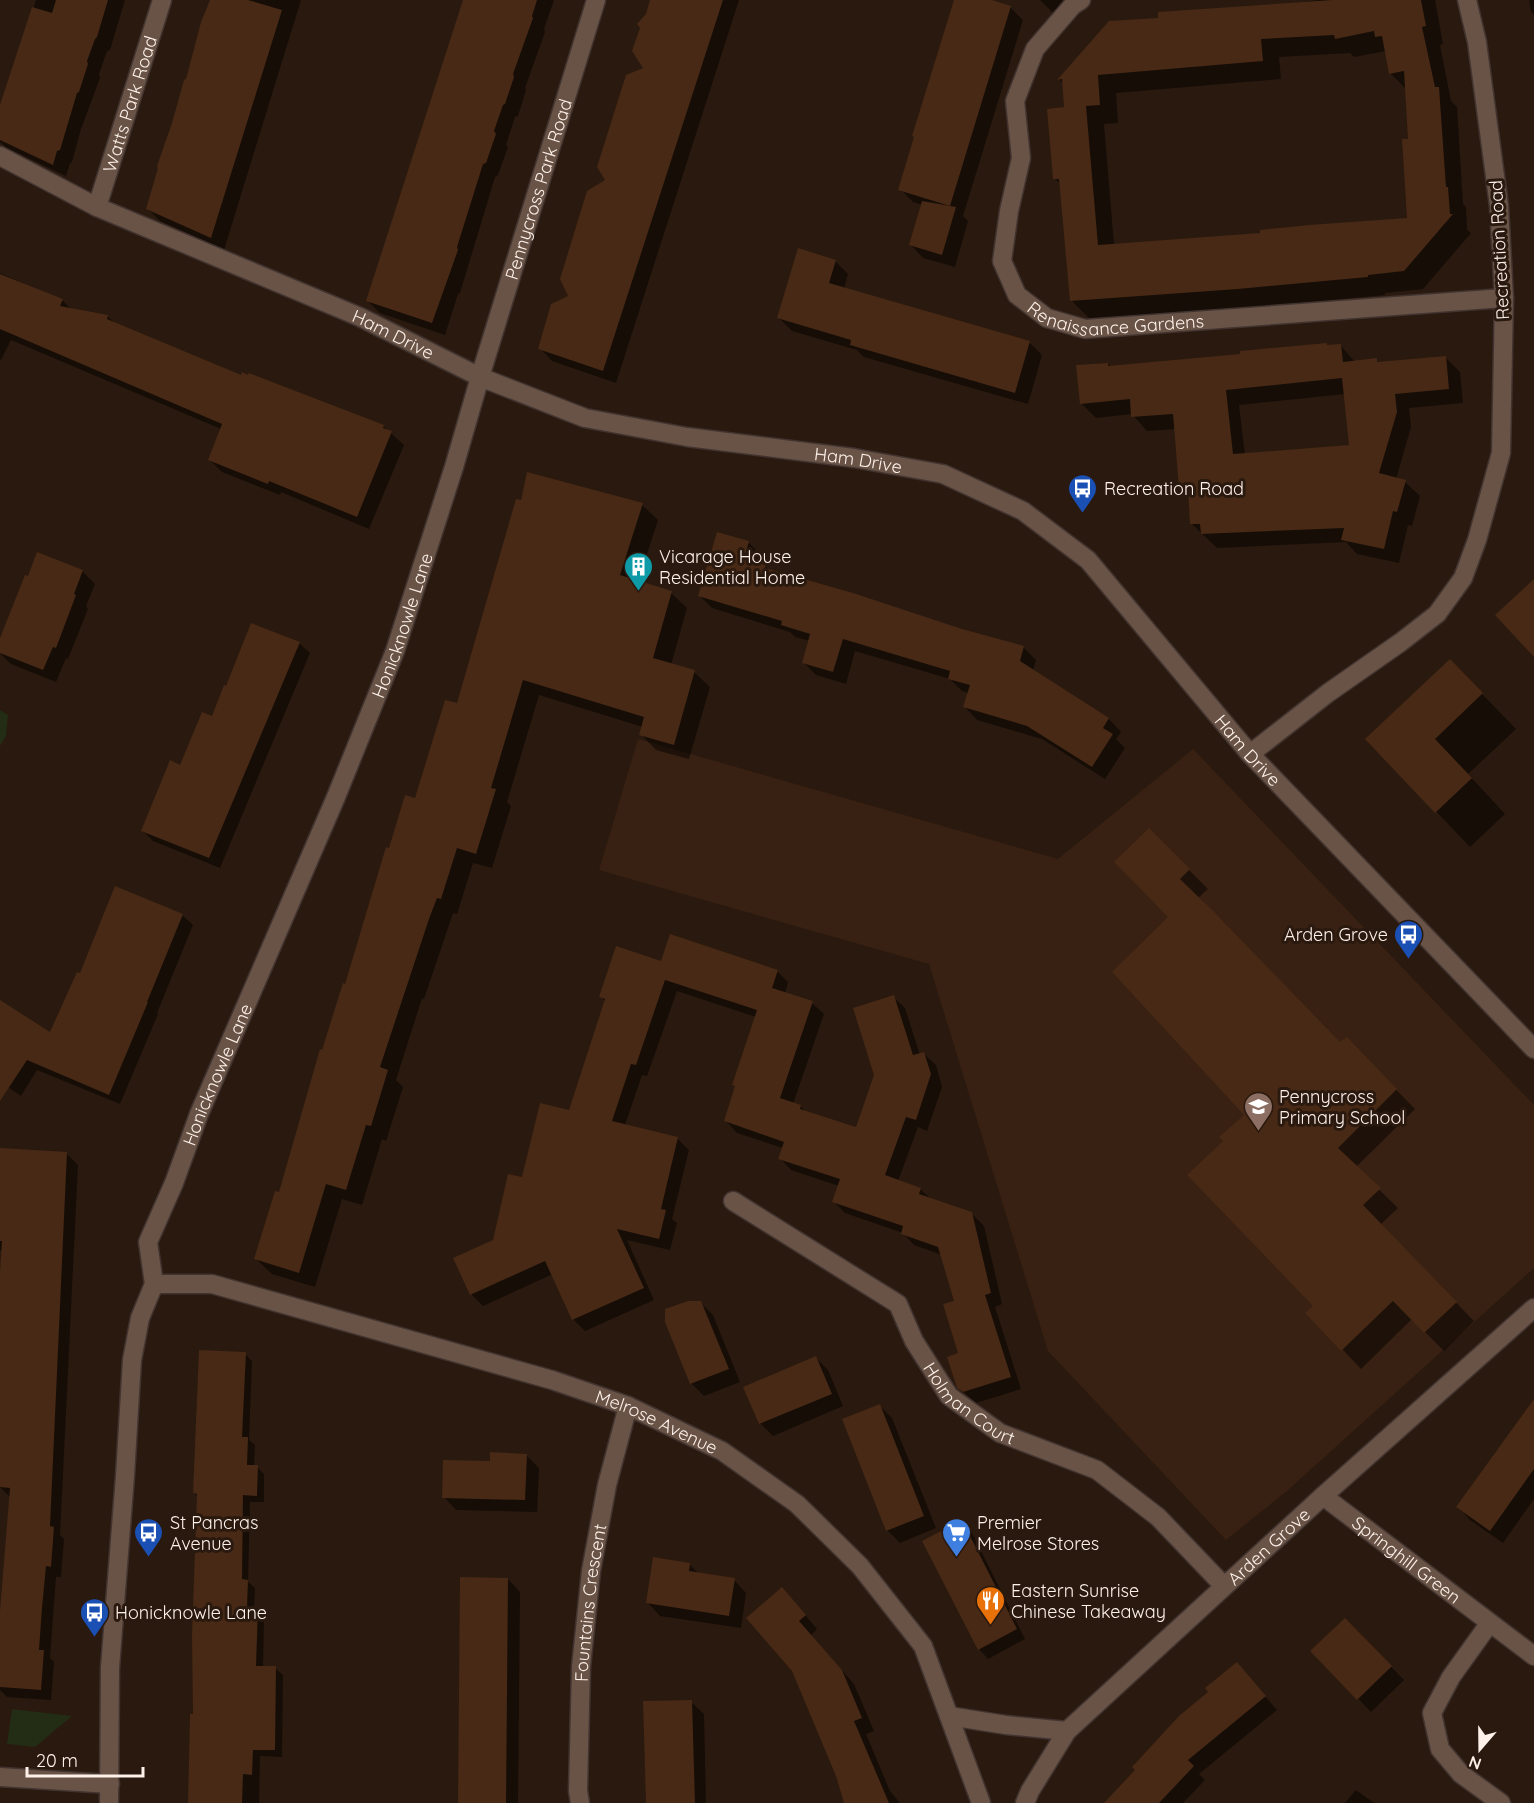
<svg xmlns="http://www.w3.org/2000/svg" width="1534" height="1803" viewBox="0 0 1534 1803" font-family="Quicksand,sans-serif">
<rect width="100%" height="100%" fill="#2a190e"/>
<polygon fill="#382112" points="638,739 1058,859 1193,749 1534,1105 1534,1268 1288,1490 1226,1540 1048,1351 929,964 599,870"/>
<g fill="#232c14">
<polygon points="0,710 8,715 6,736 0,746"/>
<polygon points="12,1709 72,1716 35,1747 7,1744"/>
</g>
<g fill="#0007" fill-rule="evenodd">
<polygon points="36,0 125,0 110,50 107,51 99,74 100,78 81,129 72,162 70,163 66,176 7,148 0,142 1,106"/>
<polygon points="212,0 301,0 224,250 160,221 147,208"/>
<polygon points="466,0 554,0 544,29 545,32 525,88 526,90 518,116 515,117 506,145 508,147 498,175 495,177 460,293 458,294 445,335 380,313 368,301"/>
<polygon points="652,0 739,0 616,383 552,361 540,348 570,297 645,69 647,14"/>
<polygon points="955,0 987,0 1010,7 1023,20 963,216 968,221 955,267 923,258 911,245 922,205 913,202 900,189"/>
<polygon points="1040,0 1071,0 1063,23"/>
<path d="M 1319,0 L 1435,0 L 1443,44 L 1440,45 L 1451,101 L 1457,107 L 1463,204 L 1466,207 L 1467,230 L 1471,233 L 1423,289 L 1385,293 L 1385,295 L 1257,307 L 1090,319 L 1071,300 L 1061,184 L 1054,178 L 1065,109 L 1064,85 L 1059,79 L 1160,19 ZM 1386,51 L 1390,73 L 1406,89 L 1410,140 L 1408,219 L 1262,234 L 1114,245 L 1104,124 L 1118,123 L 1116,93 L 1281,79 L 1279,57 L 1350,53 L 1354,57 Z"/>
<polygon points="1529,0 1534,0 1534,15 1531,12"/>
<polygon points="835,261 848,274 844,289 1029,342 1042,355 1028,404 864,357 857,350 792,331 779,318"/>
<polygon points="0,273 62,300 72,310 108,317 116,324 241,377 249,377 250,375 384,427 404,445 369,529 281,492 280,495 222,472 209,459 221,429 11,340 1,360 0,359"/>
<path d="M 1341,346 L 1355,362 L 1376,360 L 1380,364 L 1445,357 L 1460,372 L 1463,403 L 1409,408 L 1411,427 L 1396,479 L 1405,482 L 1420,496 L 1412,526 L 1408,525 L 1399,563 L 1357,554 L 1346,542 L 1217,548 L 1192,524 L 1190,498 L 1180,488 L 1175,429 L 1147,431 L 1132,414 L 1096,418 L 1081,403 L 1108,364 L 1111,367 ZM 1345,394 L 1351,446 L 1245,455 L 1239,405 Z"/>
<polygon points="642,505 658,520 638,582 671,593 687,608 671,665 694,672 710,687 689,759 656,750 641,734 643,727 539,695 507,802 511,806 492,868 473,863 457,914 453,913 424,999 422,998 396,1080 403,1087 386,1141 382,1139 362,1205 342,1199 315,1287 272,1274 256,1259 280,1194 323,1051 390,849 416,800 458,705"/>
<polygon points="749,543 761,555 759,564 765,566 769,570 962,631 1024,648 1036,660 1033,671 1109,719 1121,732 1116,739 1125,748 1105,779 1042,739 977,720 965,707 969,693 962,691 950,679 855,651 846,684 816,675 804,663 810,641 795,637 790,632 712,608 700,596"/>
<polygon points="82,571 95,584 86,606 88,609 68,659 66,658 56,682 11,664 0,653 0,648"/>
<polygon points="299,643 310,653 220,868 153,841 143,831 213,718 227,688"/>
<polygon points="1450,661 1516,729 1468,774 1505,814 1470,847 1367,739"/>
<polygon points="1149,830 1208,889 1198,898 1340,1044 1365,1058 1415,1109 1356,1167 1398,1208 1380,1225 1474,1321 1444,1351 1412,1319 1361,1369 1308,1313 1315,1306 1225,1141 1246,1115 1170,917"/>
<polygon points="182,915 193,925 157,1013 158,1014 120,1104 37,1070 21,1096 6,1086 0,1096 0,1002 51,1035 80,975"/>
<polygon points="662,963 777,971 788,982 785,994 812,1003 824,1014 793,1104 800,1106 807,1113 856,1129 876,1075 893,997 905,1008 920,1055 924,1054 936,1065 942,1087 927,1131 918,1127 898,1181 920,1189 931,1199 972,1214 984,1226 1002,1304 995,1307 1021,1389 976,1403 958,1387 960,1354 956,1302 942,1255 914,1245 903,1233 845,1213 834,1202 839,1186 791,1170 780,1158 783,1148 737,1133 726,1121 756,1017 677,991 647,1076 642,1075 625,1125 677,1138 689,1150 672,1219 677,1223 670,1250 627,1240 654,1300 585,1331 573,1319 553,1274 483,1306 471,1294 455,1259 494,1241 523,1179 570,1112 606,1002 601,997"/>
<polygon points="0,1149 67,1154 78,1165 60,1535 64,1539 61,1577 56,1577 50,1658 54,1662 51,1700 7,1697 0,1690 0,1632 11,1498 0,1487 0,1308 3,1251 0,1250"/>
<polygon points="700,1302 713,1315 740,1382 704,1396 692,1384 667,1322"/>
<polygon points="245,1354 252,1361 249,1440 255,1445 254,1467 257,1467 264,1474 264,1502 250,1502 248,1582 255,1588 254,1609 257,1610 264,1617 263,1668 275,1668 283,1675 282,1757 260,1756 259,1803 189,1803 195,1716 198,1497 194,1493"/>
<polygon points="816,1358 828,1370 843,1406 773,1436 760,1423"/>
<polygon points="880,1406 892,1418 936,1528 900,1543 887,1530"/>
<polygon points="1534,1425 1534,1499 1503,1543 1470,1520 1458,1507"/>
<polygon points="526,1455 539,1468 537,1512 456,1510 444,1497 491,1462"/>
<polygon points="962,1522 971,1531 1025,1639 988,1659 979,1649"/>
<polygon points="689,1564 699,1574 734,1580 746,1593 741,1628 660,1616 648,1603"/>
<polygon points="508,1579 520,1592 518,1803 459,1803"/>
<polygon points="794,1602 817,1629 811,1635 854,1684 874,1731 866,1734 890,1791 900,1803 845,1803"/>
<polygon points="1345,1620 1404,1680 1371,1712 1312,1651"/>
<polygon points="1237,1664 1277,1710 1199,1774 1205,1780 1183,1803 1112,1803"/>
<polygon points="691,1702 704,1714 706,1803 658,1803"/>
<polygon points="1356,1790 1374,1803 1345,1803"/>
</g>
<g fill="#472915" fill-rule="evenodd">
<polygon points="56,0 108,0 97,37 95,39 87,61 88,64 79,92 77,93 60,150 57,151 53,165 0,140 0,105 32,7 52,13"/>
<polygon points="210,0 248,0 282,10 211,238 146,209 158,168 157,166 172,123 184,80 186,79 201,22"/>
<polygon points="463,0 537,0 532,16 533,18 513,74 514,77 505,104 503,105 494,131 496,134 486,163 483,164 457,247 458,250 432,323 366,301"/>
<polygon points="650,0 723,0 603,371 538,349 551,304 568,296 560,279 587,191 605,180 597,167 626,75 643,68 632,51 640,28 637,24 646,14"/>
<polygon points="954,0 992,0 1011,6 950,206 898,190 914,137 912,136"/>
<path d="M 1332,0 L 1421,0 L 1426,26 L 1422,27 L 1435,87 L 1439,87 L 1446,187 L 1448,187 L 1450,214 L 1453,214 L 1404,271 L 1368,275 L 1368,277 L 1238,289 L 1070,301 L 1059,179 L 1053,179 L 1047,109 L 1064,107 L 1062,79 L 1057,80 L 1109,21 L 1158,18 L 1158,12 ZM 1374,31 L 1375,37 L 1382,36 L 1389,74 L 1404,71 L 1408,139 L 1402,139 L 1407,218 L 1309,225 L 1260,230 L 1260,233 L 1098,245 L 1086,106 L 1100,105 L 1098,75 L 1263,61 L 1261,39 L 1334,35 L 1335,39 Z"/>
<polygon points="922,201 956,207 942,255 909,245"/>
<polygon points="798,248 836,260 829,283 1030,341 1015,393 850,345 851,340 777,318"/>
<polygon points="0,274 63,299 60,306 108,315 107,319 241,375 242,372 248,375 249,373 384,425 383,428 392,431 357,517 269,481 268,484 208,460 222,424 0,329"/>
<path d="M 1327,343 L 1327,345 L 1341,344 L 1343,362 L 1377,358 L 1377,362 L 1446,356 L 1449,389 L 1395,394 L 1397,412 L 1379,473 L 1406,480 L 1397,512 L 1393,511 L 1384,549 L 1341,540 L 1344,528 L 1201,534 L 1200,524 L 1190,524 L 1188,488 L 1179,488 L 1173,414 L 1131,417 L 1130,399 L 1080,404 L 1076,365 L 1108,363 L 1108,366 L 1240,354 L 1240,351 ZM 1342,378 L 1349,445 L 1233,454 L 1226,390 Z"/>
<polygon points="527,472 643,503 620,575 672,591 653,658 695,670 674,745 639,735 644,717 523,680 491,788 496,789 476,854 457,848 441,899 437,898 429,919 380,1067 388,1070 371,1126 366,1125 346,1190 326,1184 299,1273 254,1259 275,1191 279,1192 320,1049 322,1050 343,983 345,984 386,847 389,848 405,795 415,798 445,700 457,703 516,499 521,500"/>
<polygon points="717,532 749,541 744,559 766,565 765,568 853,593 962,629 1024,646 1020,661 1109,718 1103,728 1113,734 1092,767 1027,726 963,707 970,685 948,679 950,671 843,639 833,672 802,663 810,634 781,625 782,621 698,596"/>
<polygon points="37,552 83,570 74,594 76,595 56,648 53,647 43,670 0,653 0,638 25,575 28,576"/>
<polygon points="1534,579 1534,657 1495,615"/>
<polygon points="251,623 300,642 209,858 141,831 170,760 180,765 202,712 212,716 224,685 226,686"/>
<polygon points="1450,659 1483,693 1435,739 1472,778 1435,813 1365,739"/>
<polygon points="1149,828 1190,869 1180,879 1214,912 1340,1042 1347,1037 1397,1089 1338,1148 1381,1188 1363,1205 1457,1302 1424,1333 1393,1301 1341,1351 1305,1313 1313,1306 1187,1175 1223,1141 1219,1137 1244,1115 1112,972 1168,917 1114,862"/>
<polygon points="115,886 183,914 147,1002 148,1002 109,1095 27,1060 0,1101 0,1000 50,1032 77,972 80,973"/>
<polygon points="670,934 778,970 772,988 813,1001 780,1098 801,1105 800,1109 856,1127 874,1075 853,1008 894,995 913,1055 924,1052 931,1074 916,1120 906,1117 885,1175 921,1188 919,1194 972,1212 991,1293 985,1295 1011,1377 963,1392 957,1388 947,1357 958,1353 943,1304 954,1301 938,1247 901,1234 903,1226 832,1202 840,1179 778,1159 784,1142 724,1121 735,1086 732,1085 757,1010 665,980 636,1065 631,1064 612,1121 678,1137 661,1209 666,1210 659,1239 617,1229 644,1288 572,1320 545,1261 470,1295 453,1258 493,1240 508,1174 522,1177 540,1103 569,1110 605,999 599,997 616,946 661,961"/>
<polygon points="0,1148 67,1152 50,1526 54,1527 51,1567 46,1566 42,1608 39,1650 44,1650 41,1690 0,1687 0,1611 10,1488 0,1487 0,1272 2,1241 0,1241"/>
<polygon points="688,1301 701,1301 729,1369 690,1384 665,1322 665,1309"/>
<polygon points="199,1350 246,1352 242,1437 248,1437 247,1465 258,1465 257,1496 243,1495 242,1579 248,1580 247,1608 258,1608 256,1666 276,1666 275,1750 253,1750 252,1775 243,1774 242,1803 188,1803 190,1714 193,1714 192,1635 197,1494 193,1493"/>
<polygon points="816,1356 832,1394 759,1424 743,1387"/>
<polygon points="1534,1399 1534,1469 1490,1531 1456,1507"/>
<polygon points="880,1404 924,1516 886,1531 842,1419"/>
<polygon points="490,1452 527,1454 525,1500 442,1498 443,1460 490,1461"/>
<polygon points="962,1520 1017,1629 978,1650 922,1541"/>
<polygon points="653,1557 690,1563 689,1571 735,1578 729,1616 646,1603"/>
<polygon points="460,1577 508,1578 506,1803 458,1803"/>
<polygon points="782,1587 806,1615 799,1621 842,1670 862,1718 854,1721 889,1803 844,1803 836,1776 792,1671 746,1618"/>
<polygon points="1345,1618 1392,1666 1357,1700 1310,1651"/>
<polygon points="1237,1662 1266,1696 1188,1760 1194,1766 1159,1803 1104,1803 1135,1770 1132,1767 1179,1716 1208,1692 1205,1688"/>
<polygon points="692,1700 695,1803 646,1803 643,1701"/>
</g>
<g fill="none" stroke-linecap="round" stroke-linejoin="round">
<defs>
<g id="minor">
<path id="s1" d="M 1081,0 L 1073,5 L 1035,49 L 1015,101 L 1021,158 L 1009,211 L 1002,261 L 1017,295 L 1047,318 L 1085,329 L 1504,298"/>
<path id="s2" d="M 0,156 L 97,207 L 360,317 L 480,377 L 585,418 L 687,437 L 854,458 L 943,474 L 1023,511 L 1088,560 L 1250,754 L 1534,1049"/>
<path id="s3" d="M 97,207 L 162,0"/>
<polyline points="1250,754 1328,693 1401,642 1437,614 1463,578 1477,540 1501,453 1504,298 1499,206 1477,42 1467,0"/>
<path id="s4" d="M 733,1201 L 898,1304 L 914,1341 L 949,1396 L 1000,1433 L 1097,1470 L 1158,1517 L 1224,1586"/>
<path id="s5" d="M 154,1284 L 212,1284 L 552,1380 L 628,1406 L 722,1451 L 797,1504 L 860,1566 L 923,1646 L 981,1803"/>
<path id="s6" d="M 1323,1496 L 1534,1656"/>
<polyline points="1489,1624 1451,1677 1432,1713 1440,1749 1461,1774 1501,1803"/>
<polyline points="949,1716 1006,1725 1067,1731"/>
<polyline points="0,1777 110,1784"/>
<path id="s7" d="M 109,1803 L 110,1668 L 125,1476 L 132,1360 L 140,1318 L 154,1284 L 148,1242 L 174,1183 L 199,1114 L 336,797 L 395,651 L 454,467 L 480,377 L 596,0"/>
<path id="s8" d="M 580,1803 L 578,1791 L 581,1667 L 591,1571 L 607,1485 L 628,1406"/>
<path id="s9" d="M 1025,1803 L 1030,1791 L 1067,1731 L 1323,1496 L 1534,1308"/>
</g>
</defs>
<use href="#minor" stroke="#41332f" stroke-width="21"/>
<use href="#minor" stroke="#685346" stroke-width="18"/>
</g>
<defs>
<symbol id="bus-pin" viewBox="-11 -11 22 30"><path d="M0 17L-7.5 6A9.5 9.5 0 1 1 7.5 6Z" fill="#1a4fb4" stroke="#2a190e"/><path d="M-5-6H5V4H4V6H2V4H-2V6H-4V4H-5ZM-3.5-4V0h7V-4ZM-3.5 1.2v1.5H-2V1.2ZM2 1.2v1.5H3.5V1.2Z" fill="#fff"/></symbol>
<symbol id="building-pin" viewBox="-11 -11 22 30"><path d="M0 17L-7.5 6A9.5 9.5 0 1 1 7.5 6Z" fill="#0f9aa8" stroke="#2a190e"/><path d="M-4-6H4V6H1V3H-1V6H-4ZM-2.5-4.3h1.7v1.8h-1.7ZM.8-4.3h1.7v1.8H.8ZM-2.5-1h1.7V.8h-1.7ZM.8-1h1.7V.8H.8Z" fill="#fff"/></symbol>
<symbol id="school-pin" viewBox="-11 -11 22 30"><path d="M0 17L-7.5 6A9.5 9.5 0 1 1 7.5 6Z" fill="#8d6e63" stroke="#2a190e"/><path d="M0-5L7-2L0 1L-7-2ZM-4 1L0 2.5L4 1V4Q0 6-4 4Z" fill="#fff"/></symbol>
<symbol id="supermarket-pin" viewBox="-11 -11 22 30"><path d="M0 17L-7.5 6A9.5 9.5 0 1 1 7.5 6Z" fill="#3f7fe0" stroke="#2a190e"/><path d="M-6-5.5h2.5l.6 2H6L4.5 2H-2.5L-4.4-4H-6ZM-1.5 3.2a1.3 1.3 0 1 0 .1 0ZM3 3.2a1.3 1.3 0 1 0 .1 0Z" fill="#fff"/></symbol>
<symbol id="restaurant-pin" viewBox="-11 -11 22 30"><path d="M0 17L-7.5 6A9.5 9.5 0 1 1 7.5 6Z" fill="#e8710a" stroke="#2a190e"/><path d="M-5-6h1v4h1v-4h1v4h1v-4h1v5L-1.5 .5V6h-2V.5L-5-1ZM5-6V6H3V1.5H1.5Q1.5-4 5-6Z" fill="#fff"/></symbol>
</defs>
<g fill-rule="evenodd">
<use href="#bus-pin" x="1066" y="472" width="33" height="45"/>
<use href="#building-pin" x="622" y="550" width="33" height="45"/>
<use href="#bus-pin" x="1392" y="918" width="33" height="45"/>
<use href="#school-pin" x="1242" y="1090" width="33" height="45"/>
<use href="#bus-pin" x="132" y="1516" width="33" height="45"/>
<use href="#supermarket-pin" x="940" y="1516" width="33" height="45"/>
<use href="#restaurant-pin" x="974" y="1584" width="33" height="45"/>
<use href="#bus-pin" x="78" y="1596" width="33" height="45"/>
</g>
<g text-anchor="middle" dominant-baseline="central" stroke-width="6" stroke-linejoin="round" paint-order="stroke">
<g font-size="18" fill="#fef1ea" stroke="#2a190e">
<text stroke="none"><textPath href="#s3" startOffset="108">Watts Park Road</textPath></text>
<text stroke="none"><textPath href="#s7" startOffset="1690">Pennycross Park Road</textPath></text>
<text transform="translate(1499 250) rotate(-93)">Recreation Road</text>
<text stroke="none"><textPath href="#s1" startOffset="429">Renaissance Gardens</textPath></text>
<text stroke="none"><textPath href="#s2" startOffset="432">Ham Drive</textPath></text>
<text stroke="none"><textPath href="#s2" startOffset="918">Ham Drive</textPath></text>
<text stroke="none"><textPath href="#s7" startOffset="1233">Honicknowle Lane</textPath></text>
<text stroke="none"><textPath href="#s2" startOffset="1422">Ham Drive</textPath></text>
<text stroke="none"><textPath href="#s7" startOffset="747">Honicknowle Lane</textPath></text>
<text stroke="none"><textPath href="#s4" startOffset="320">Holman Court</textPath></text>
<text stroke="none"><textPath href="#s5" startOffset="524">Melrose Avenue</textPath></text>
<text stroke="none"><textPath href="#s9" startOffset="357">Arden Grove</textPath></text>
<text stroke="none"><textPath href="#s6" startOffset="105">Springhill Green</textPath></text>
<text stroke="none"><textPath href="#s8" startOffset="201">Fountains Crescent</textPath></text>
</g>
<g font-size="18" fill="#fef1ea" stroke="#2a190e" text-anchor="start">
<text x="1104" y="488">Recreation Road</text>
<text x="659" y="556">Vicarage House<tspan x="659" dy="21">Residential Home</tspan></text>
<text x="1388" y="934" text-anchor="end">Arden Grove</text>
<text x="1279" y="1096">Pennycross<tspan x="1279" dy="21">Primary School</tspan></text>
<text x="170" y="1522">St Pancras<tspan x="170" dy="21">Avenue</tspan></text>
<text x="977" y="1522">Premier<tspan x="977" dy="21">Melrose Stores</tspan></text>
<text x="1011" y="1590">Eastern Sunrise<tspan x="1011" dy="21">Chinese Takeaway</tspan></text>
<text x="115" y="1612">Honicknowle Lane</text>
</g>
</g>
<g transform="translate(1480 1749) rotate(200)" stroke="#2a190e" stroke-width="4.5" paint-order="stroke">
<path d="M0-4.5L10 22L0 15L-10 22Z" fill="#fef1ea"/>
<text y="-9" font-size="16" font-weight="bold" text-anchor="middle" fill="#fef1ea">N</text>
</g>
<path d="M27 1767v9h116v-9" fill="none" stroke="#fef1ea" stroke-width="3"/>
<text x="36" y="1767" font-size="18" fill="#fef1ea" stroke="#2a190e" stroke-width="4.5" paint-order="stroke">20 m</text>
</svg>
